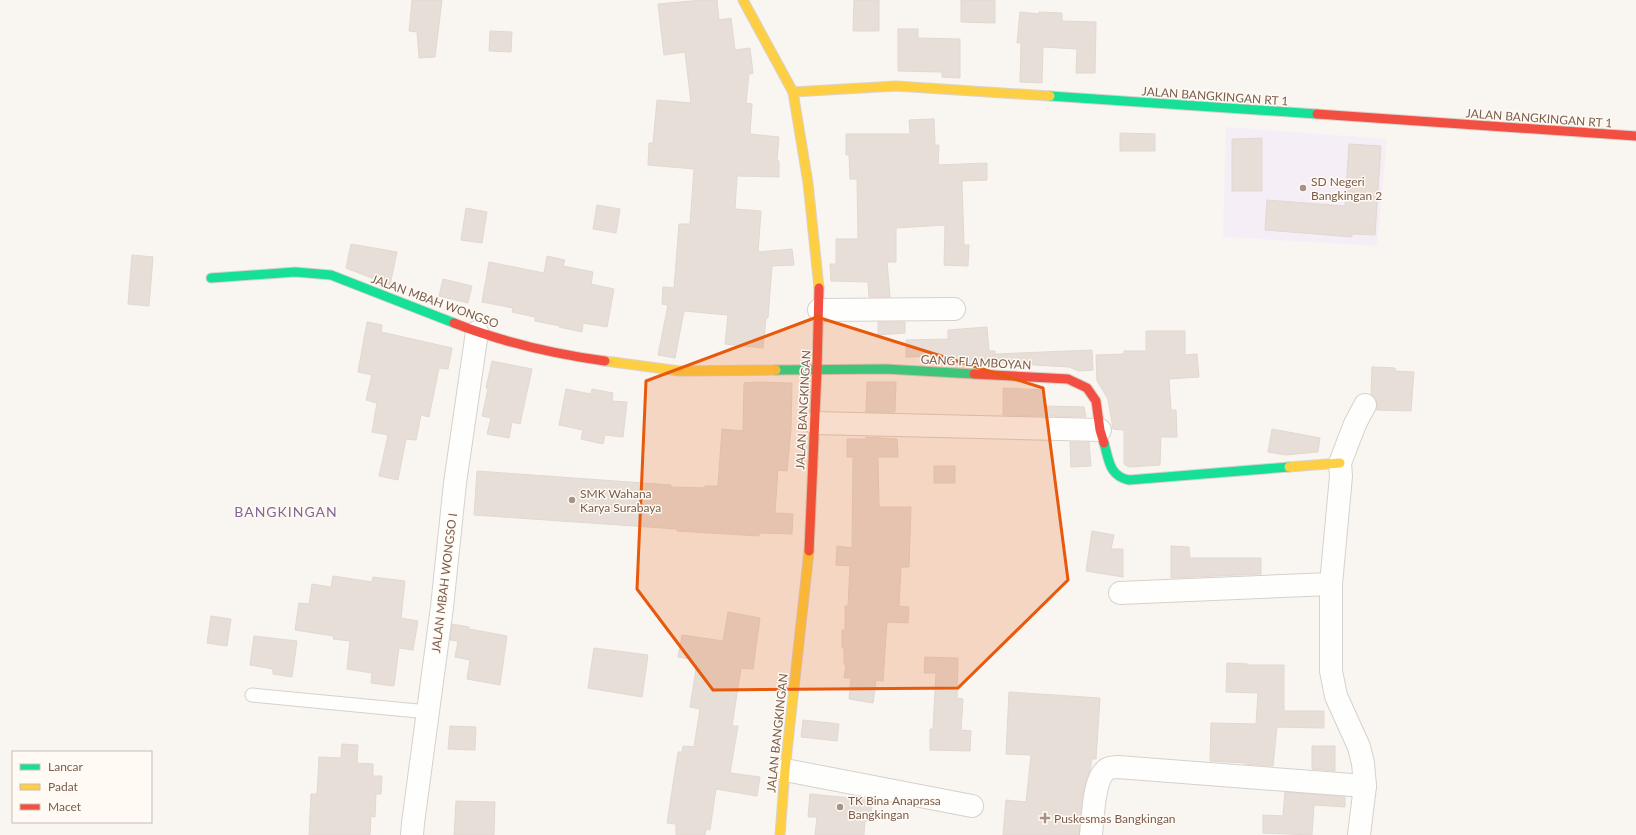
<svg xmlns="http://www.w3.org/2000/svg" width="1636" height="835" viewBox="0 0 1636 835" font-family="Lato,sans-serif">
<rect width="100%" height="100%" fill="#f9f5f0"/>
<polygon fill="#f6eef6" points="1226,127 1387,139 1377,246 1223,237"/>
<g fill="#e6ded7" stroke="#e2d8d2">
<polygon points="412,0 442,0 435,57 419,58 417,32 409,31"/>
<polygon points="702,0 717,0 719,20 731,18 735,50 750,48 753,73 749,74 746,103 752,104 750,134 779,137 777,161 779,161 779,177 737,176 735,209 761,211 758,252 792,249 794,265 772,266 768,318 766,318 763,348 725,344 728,315 684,311 675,358 658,355 668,305 662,304 663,287 674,288 679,224 690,224 694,169 648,165 649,143 653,143 657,100 691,103 685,52 664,55 658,4"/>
<polygon points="854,0 879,0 879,31 853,31"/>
<polygon points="961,0 995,0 995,23 961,22"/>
<polygon points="1020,12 1039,14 1039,12 1062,13 1062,21 1096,22 1095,73 1076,73 1077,49 1043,47 1042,83 1020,82 1021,43 1017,43"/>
<polygon points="898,29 918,29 918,38 960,39 960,78 942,77 942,72 898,71"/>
<polygon points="490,31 512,32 511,52 489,51"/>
<polygon points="934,119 935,145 939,145 938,165 987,163 987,180 962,181 964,245 969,245 968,266 944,265 945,225 896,228 896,262 887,262 890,297 869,297 868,282 831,281 830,264 836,264 836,239 858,239 857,179 850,179 849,155 846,155 846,134 910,134 909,120"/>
<polygon points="1120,133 1155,134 1155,151 1120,151"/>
<polygon points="1262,138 1262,191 1232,191 1232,139"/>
<polygon points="1349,144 1381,146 1375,235 1352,234 1352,237 1265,230 1267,200 1345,206"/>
<polygon points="597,205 620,209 616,233 593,229"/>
<polygon points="466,208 487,212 482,243 461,240"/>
<polygon points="351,244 397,252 390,285 346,268"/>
<polygon points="132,255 153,257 149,306 128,304"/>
<polygon points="547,256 565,260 563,266 593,272 591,284 614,289 607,327 583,323 582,332 559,327 560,326 535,321 535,317 512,312 513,308 482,302 489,262 544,273"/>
<polygon points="443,279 472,286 468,303 439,296"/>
<polygon points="367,322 382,325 381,332 452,348 448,369 439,368 429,417 421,415 416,440 406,439 398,480 379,476 388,435 372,432 377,403 366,400 372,375 358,372"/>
<polygon points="878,322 905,322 905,333 878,335"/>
<polygon points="987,327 989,351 995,351 995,354 1092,350 1093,370 1079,371 1069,367 950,360 950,356 906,357 906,340 948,339 948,330"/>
<polygon points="1146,331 1185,331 1185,355 1197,354 1199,377 1169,379 1171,410 1176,410 1177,437 1161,437 1160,465 1129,467 1124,464 1124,430 1113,429 1108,399 1097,381 1096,355 1124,354 1124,351 1146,351"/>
<polygon points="492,361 532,369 520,424 512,422 509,438 487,434 491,418 482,416 488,389 486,388"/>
<polygon points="1372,367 1395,368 1395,371 1414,372 1411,411 1376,410 1377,404 1376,399 1371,394"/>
<polygon points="757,382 792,383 791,429 787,471 778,470 775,513 793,514 792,534 759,533 759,536 677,531 677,529 474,515 477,471 671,485 670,487 705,488 705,486 718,486 722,429 743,431 744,383"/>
<polygon points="867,382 896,382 895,412 866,412"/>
<polygon points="1003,388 1043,390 1044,406 1084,407 1086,417 1003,415"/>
<polygon points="566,389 591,394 592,389 613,393 612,401 627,402 623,437 605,435 603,444 581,439 583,430 559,425"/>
<polygon points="1272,429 1320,438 1318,452 1285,455 1268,452"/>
<polygon points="866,437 897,439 898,457 878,457 879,507 911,507 909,567 901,567 899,606 909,607 908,623 887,622 883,681 876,680 873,703 849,699 851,678 844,678 846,665 844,664 844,648 842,648 842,630 845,630 845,606 848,606 850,566 836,565 837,546 852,548 853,457 847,457 847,439 866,439"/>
<polygon points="1070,442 1089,442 1091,466 1071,467"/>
<rect x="934" y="466" width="21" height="17"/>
<polygon points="1092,531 1114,535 1111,549 1123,549 1123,577 1086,571"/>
<polygon points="1171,546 1189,547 1190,558 1261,558 1261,574 1171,578"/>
<polygon points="333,576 372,582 373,577 405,581 401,618 418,621 413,650 399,648 394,686 371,683 372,673 347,669 350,641 333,639 334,636 295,630 299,603 309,604 312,584 331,587"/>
<polygon points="728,612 760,618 753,669 741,668 732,726 738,726 730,773 760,777 757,796 716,789 710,830 706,829 705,835 676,835 676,824 667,823 678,752 682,752 683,746 694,747 700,709 690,707 697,663 690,662 690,659 678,657 682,635 723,641"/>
<polygon points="211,616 231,619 227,646 207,643"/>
<polygon points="452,624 469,627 469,629 507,636 500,685 467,679 470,660 455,657 458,641 450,640"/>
<polygon points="254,636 297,641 292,677 273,674 273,669 250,665"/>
<polygon points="594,648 648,655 642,697 588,688"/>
<polygon points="925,657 958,658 957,698 963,699 961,730 971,731 970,751 930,750 930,729 933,729 936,673 924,673"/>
<polygon points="1227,663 1248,664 1248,665 1284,665 1284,711 1324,711 1324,728 1277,727 1273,766 1245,764 1245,763 1210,761 1211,723 1256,724 1258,693 1226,692"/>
<polygon points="1009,692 1100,698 1096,759 1092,759 1090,770 1084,787 1079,835 1003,835 1006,800 1026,802 1031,755 1006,754"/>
<polygon points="803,720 839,724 837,741 801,737"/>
<polygon points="450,726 476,727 475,750 448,749"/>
<polygon points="342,744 358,745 357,763 373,764 373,776 382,776 381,794 376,794 375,817 371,816 370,835 309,835 311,794 317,794 319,757 341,758"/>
<polygon points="1312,746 1335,746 1335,771 1312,769"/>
<polygon points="1285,792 1345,797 1345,807 1314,805 1312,835 1263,833 1263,815 1283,816"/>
<polygon points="810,794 872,800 871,821 865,821 864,835 815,835 817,817 808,817"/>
<polygon points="456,801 495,802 494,835 454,835"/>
</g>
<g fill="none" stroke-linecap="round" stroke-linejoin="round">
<defs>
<polyline id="lane" points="252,695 428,712"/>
<g id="street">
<polyline points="819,310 954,309"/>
<polyline points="815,423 1100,430"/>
<polyline points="1120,593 1331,584"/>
<polyline points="785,770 972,806"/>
<polyline points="412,835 413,823 442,607 455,483 477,332"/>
<path d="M 1091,835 C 1093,819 1093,780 1106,770 C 1109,767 1114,767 1118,767 L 1365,786"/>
<polyline points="1359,835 1365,786 1363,763 1359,747 1336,696 1331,671 1331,584 1341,476 1340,463 1355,424 1365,405"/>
</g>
<g id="fast">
<polyline points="1050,96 1317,114"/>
<polyline points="211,278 295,272 331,275 454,323"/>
<polyline points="776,370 886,369 974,374"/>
<path d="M 1104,443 C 1109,460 1109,476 1129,480 L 1289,467"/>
</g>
<g id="slow">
<polyline points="743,0 793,92 808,183 819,288"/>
<polyline points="793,92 896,86 1050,96"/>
<polyline points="605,361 680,371 776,370"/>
<polyline points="1289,467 1340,463"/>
<polyline points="780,835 785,770 809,551"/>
</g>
<g id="jam">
<polyline points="1317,114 1636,136"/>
<path d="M 454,323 C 502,342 554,354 605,361"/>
<polyline points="974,374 1068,379 1087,388 1096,401 1100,430 1104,443"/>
<polyline points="809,551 817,369 819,288"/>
</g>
</defs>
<use href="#lane" stroke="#d7d1cb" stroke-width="15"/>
<use href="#street" stroke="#d7d1cb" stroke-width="24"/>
<use href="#fast" stroke="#d9d2cb" stroke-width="11"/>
<use href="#slow" stroke="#d9d2cb" stroke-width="11"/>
<use href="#jam" stroke="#d9d2cb" stroke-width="11"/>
<use href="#lane" stroke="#fefefd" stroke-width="13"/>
<use href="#street" stroke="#fefefd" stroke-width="22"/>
<use href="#fast" stroke="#16e098" stroke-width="9"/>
<use href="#slow" stroke="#ffcf43" stroke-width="9"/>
<use href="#jam" stroke="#f24e42" stroke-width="9"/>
</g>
<path fill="#e8590c" fill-opacity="0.2" stroke="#e8590c" stroke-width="3" stroke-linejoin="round" d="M 817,317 L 1043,388 L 1068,580 L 958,688 L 713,690 L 637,589 L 646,381 Z"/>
<g fill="#a69286" stroke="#fffaf3" stroke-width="1.5">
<circle cx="1303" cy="188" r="4"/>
<circle cx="572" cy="500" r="4"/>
<circle cx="840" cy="807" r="4"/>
<path d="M1043 812h4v4h4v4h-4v4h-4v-4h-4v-4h4z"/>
</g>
<g text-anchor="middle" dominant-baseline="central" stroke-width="3" stroke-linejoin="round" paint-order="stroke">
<g font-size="12" fill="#7a5c4d" stroke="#fffaf3">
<text transform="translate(1215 96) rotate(4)">JALAN BANGKINGAN RT 1</text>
<text transform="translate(1539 118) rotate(4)">JALAN BANGKINGAN RT 1</text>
<text transform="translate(435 301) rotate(20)">JALAN MBAH WONGSO</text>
<text transform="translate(976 362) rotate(3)">GANG FLAMBOYAN</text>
<text transform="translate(803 410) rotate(-87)">JALAN BANGKINGAN</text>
<text transform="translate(444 583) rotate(-83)">JALAN MBAH WONGSO I</text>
<text transform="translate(777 733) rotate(-84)">JALAN BANGKINGAN</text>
</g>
<g font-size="12" fill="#7a5c4d" stroke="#fffaf3" text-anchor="start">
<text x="1311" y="181">SD Negeri<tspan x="1311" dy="14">Bangkingan 2</tspan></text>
<text x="580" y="493">SMK Wahana<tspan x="580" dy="14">Karya Surabaya</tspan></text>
<text x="848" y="800">TK Bina Anaprasa<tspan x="848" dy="14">Bangkingan</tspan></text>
<text x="1054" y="818">Puskesmas Bangkingan</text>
</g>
<g font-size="14" letter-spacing="1" fill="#846695" stroke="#fffaf3">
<text x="286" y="511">BANGKINGAN</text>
</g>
</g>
<rect x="12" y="751" width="140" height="72" fill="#fffaf3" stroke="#cabbb1"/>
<rect x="20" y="764" width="20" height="6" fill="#16e098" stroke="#cabbb1"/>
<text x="48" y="771" font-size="12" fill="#7a5c4d">Lancar</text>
<rect x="20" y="784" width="20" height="6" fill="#ffcf43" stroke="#cabbb1"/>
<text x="48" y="791" font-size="12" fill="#7a5c4d">Padat</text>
<rect x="20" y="804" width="20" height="6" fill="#f24e42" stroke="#cabbb1"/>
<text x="48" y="811" font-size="12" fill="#7a5c4d">Macet</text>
</svg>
